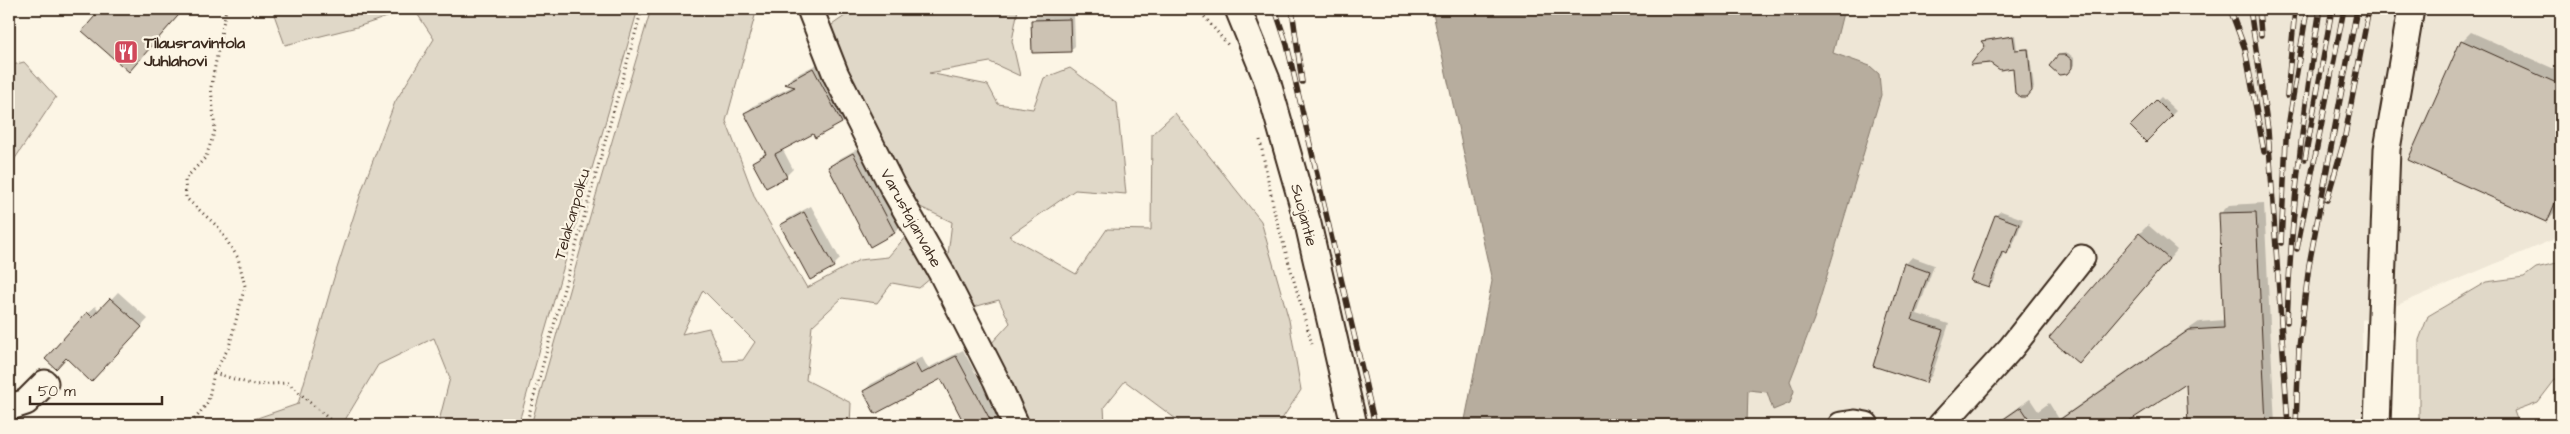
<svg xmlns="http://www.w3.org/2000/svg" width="2570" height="434" viewBox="0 0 2570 434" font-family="'Architects Daughter',sans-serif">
<rect width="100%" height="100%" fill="#fcf5e5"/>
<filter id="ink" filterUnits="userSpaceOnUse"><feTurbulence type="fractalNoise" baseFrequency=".02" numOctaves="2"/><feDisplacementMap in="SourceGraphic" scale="10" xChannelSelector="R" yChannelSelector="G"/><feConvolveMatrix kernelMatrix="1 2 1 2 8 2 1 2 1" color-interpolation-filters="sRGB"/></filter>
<g filter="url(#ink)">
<polygon fill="#eee6d6" points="1844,9 2561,9 2561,236 2362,320 2363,425 1747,425 1747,390 1767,392 1773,410 1790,403 1794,391 1790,381 1814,319 1881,95 1870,66 1833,53"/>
<g fill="#e0d8c8" stroke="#8e8173" fill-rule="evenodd">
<polygon points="272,9 411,9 357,27 285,45"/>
<polygon points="414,9 638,9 518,425 438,425 450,378 434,338 378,365 342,425 237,425 298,404 333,281 363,187 395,102 434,39"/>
<path d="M 651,9 L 765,9 L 756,12 L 726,121 L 755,198 L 807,288 L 859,260 L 888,257 L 907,235 L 931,278 L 919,288 L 892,283 L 877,303 L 842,298 L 812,326 L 806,380 L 851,403 L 850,425 L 531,425 L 592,209 ZM 703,290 L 755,342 L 743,360 L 723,361 L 709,328 L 682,334 Z"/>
<polygon points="877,9 1018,9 1012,41 1020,76 990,62 929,73 988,85 998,104 1033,109 1044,78 1070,68 1117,103 1126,194 1075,190 1009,236 1076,274 1107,229 1151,230 1152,134 1175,113 1261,221 1289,320 1301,390 1278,425 1184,425 1125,381 1104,407 1105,425 1027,425 989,346 1010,323 999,300 970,308 947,263 952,222 916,205 868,116 829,27 852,11"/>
<polygon points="24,62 56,97 14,160 9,184 9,66"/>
<polygon points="2561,262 2561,372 2538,402 2514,411 2519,425 2419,425 2419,340 2428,316 2486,282 2524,277 2536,268"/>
</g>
<polygon fill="#b7ad9e" stroke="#85796b" points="1432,9 1844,9 1833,53 1870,66 1879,74 1881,95 1814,319 1790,381 1794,391 1790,403 1773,410 1767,392 1748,390 1747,425 1464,425 1492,281"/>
<g fill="#0003">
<polygon points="103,9 184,9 137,62 83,31"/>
<polygon points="2046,9 2081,9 2076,13 2049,12"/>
<polygon points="2145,9 2166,9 2151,13"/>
<polygon points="1074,15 1075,46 1070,51 1032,21 1037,16"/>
<polygon points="2471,32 2559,71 2561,66 2561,198 2555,212 2546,221 2462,41"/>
<polygon points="2015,35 2017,49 2029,48 2034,88 2027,96 2014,66 1982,41"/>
<polygon points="2068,53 2074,58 2074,65 2066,73 2050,66 2061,54"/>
<polygon points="821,62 849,115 842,122 815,136 813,132 782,148 793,169 786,176 753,162 766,152 746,113 753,106 793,86 786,83 792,77"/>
<polygon points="2161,97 2176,111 2146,140 2132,126"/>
<polygon points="861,147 902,225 895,232 871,245 830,167 837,160"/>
<polygon points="2264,203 2275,425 2189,425 2187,382 2120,425 1994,425 2030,399 2038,411 2049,403 2059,419 2199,322 2225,320 2220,214 2229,205"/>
<polygon points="811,206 840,259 833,266 782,225 789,218"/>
<polygon points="2001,211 2023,219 2012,248 2007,252 2004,251 1994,281 1989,286 1972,280 1996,215"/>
<polygon points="2148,225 2177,250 2088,354 2139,234"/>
<polygon points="1912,257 1934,265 1917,314 1949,324 1932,375 1926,382 1874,365 1906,264"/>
<polygon points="118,292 148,319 98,373 66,357 47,358 95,306 100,311"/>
<polygon points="963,350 998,415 1000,414 1003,425 967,425 941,377 864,391 871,384 922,357 928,368"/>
</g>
<g fill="#ccc2b3" stroke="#3b2a1e">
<polygon points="101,9 184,9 129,72 82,31"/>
<polygon points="1070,19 1071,52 1032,53 1031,20"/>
<polygon points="2013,36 2015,50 2028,49 2032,91 2027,97 2020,97 2015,93 2013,68 2000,70 1990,63 1970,65 1985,46 1981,41"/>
<polygon points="2461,40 2561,85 2561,189 2547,222 2408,160"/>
<polygon points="2058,55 2066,55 2072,60 2072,68 2067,74 2059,75 2049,66"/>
<polygon points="813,68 842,123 815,138 813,134 775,154 787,177 766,188 752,162 766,154 744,113 795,87 784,84"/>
<polygon points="2156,100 2172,116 2146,142 2130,126"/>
<polygon points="853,153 895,233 870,247 828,167"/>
<polygon points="804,212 834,267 810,280 780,225"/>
<polygon points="2256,212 2266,425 2188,425 2186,384 2123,425 2052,425 2189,330 2224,328 2219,213"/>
<polygon points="1995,215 2019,224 2007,254 2002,252 1989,287 1970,281"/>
<polygon points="2139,233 2169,259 2079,364 2049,338"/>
<polygon points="1904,263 1929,272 1912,320 1943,330 1926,383 1873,366"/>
<polygon points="110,298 142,327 91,382 66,358 56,369 45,359 87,312 92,317"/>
<polygon points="956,356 993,425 965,425 941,379 875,414 863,391 915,363 921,374"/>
<polygon points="2021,407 2033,425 1995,425"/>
</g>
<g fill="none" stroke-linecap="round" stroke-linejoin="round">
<defs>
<g id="minor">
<polyline points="810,9 836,75 892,186 941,272 996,380 1016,425"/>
<polyline points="1238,9 1267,80 1308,224 1354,425"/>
<polyline points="9,403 14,406 26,402 45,383"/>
<polyline points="1841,425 1855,423 1866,425"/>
<polyline points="1941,425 2011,348 2082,258"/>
<polyline points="2377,425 2387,149 2411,9"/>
</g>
</defs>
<use href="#minor" stroke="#3b2a1e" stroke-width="29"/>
<g stroke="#3b2a1e" stroke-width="3" stroke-dasharray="1 4" stroke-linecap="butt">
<polyline points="1198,9 1228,45"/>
<polyline points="1260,140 1275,214 1312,344"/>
<polyline points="214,373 254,385 288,383 336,425"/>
<polyline points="186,425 196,418 208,402 214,373 229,347 245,286 238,258 218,227 186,198 185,179 206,157 215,130 211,87 226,9"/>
<polyline points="526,425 642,9"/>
</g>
<use href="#minor" stroke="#fcf5e5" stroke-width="25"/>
<defs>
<g id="rail">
<polyline points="1275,9 1287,45 1375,425"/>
<polyline points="1292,9 1302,82"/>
<polyline points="2230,9 2245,49 2264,152"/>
<polyline points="2250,9 2268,130 2288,425"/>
<polyline points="2259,9 2261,35"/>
<polyline points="2287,96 2295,9"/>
<polyline points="2305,159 2332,9"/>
<polyline points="2327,200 2344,141 2369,9"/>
<polyline points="2281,243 2286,140 2307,9"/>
<polyline points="2297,249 2344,9"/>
<path d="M 2287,322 C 2291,216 2303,112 2320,9"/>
<polyline points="2296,425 2299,347 2309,265 2357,9"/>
</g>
</defs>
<use href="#rail" stroke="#3b2a1e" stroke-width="5.5"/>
<use href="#rail" stroke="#fcf5e5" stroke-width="4" stroke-dasharray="11" stroke-linecap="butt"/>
</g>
</g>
<defs>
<symbol id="restaurant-square" viewBox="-11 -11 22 22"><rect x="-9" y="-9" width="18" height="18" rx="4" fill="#d1495b" stroke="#fcf5e5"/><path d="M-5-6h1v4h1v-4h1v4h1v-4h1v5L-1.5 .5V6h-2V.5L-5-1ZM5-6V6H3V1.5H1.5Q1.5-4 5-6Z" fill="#fff"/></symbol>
</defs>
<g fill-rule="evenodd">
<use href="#restaurant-square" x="112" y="38" width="28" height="28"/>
</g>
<g text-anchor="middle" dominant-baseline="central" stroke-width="4.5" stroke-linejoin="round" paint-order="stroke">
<g font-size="16" font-weight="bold" fill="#3b2a1e" stroke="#fcf5e5" text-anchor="start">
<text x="144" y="43">Tilausravintola<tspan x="144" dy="18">Juhlahovi</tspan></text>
</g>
<g font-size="16" fill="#3b2a1e" stroke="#fcf5e5">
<text transform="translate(572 214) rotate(-74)">Telakanpolku</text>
<text transform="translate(1304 215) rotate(75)">Suojantie</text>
<text transform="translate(911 218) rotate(61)">Varustajanvahe</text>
</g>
</g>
<rect width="2570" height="434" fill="none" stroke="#fcf5e5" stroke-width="30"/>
<rect x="15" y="15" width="2540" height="404" fill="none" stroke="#3b2a1e" stroke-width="2" filter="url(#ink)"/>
<path d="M30 396v8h132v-8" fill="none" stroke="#3b2a1e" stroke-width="2.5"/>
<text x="38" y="396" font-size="15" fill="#3b2a1e" stroke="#fcf5e5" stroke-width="4" paint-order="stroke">50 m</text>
</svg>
